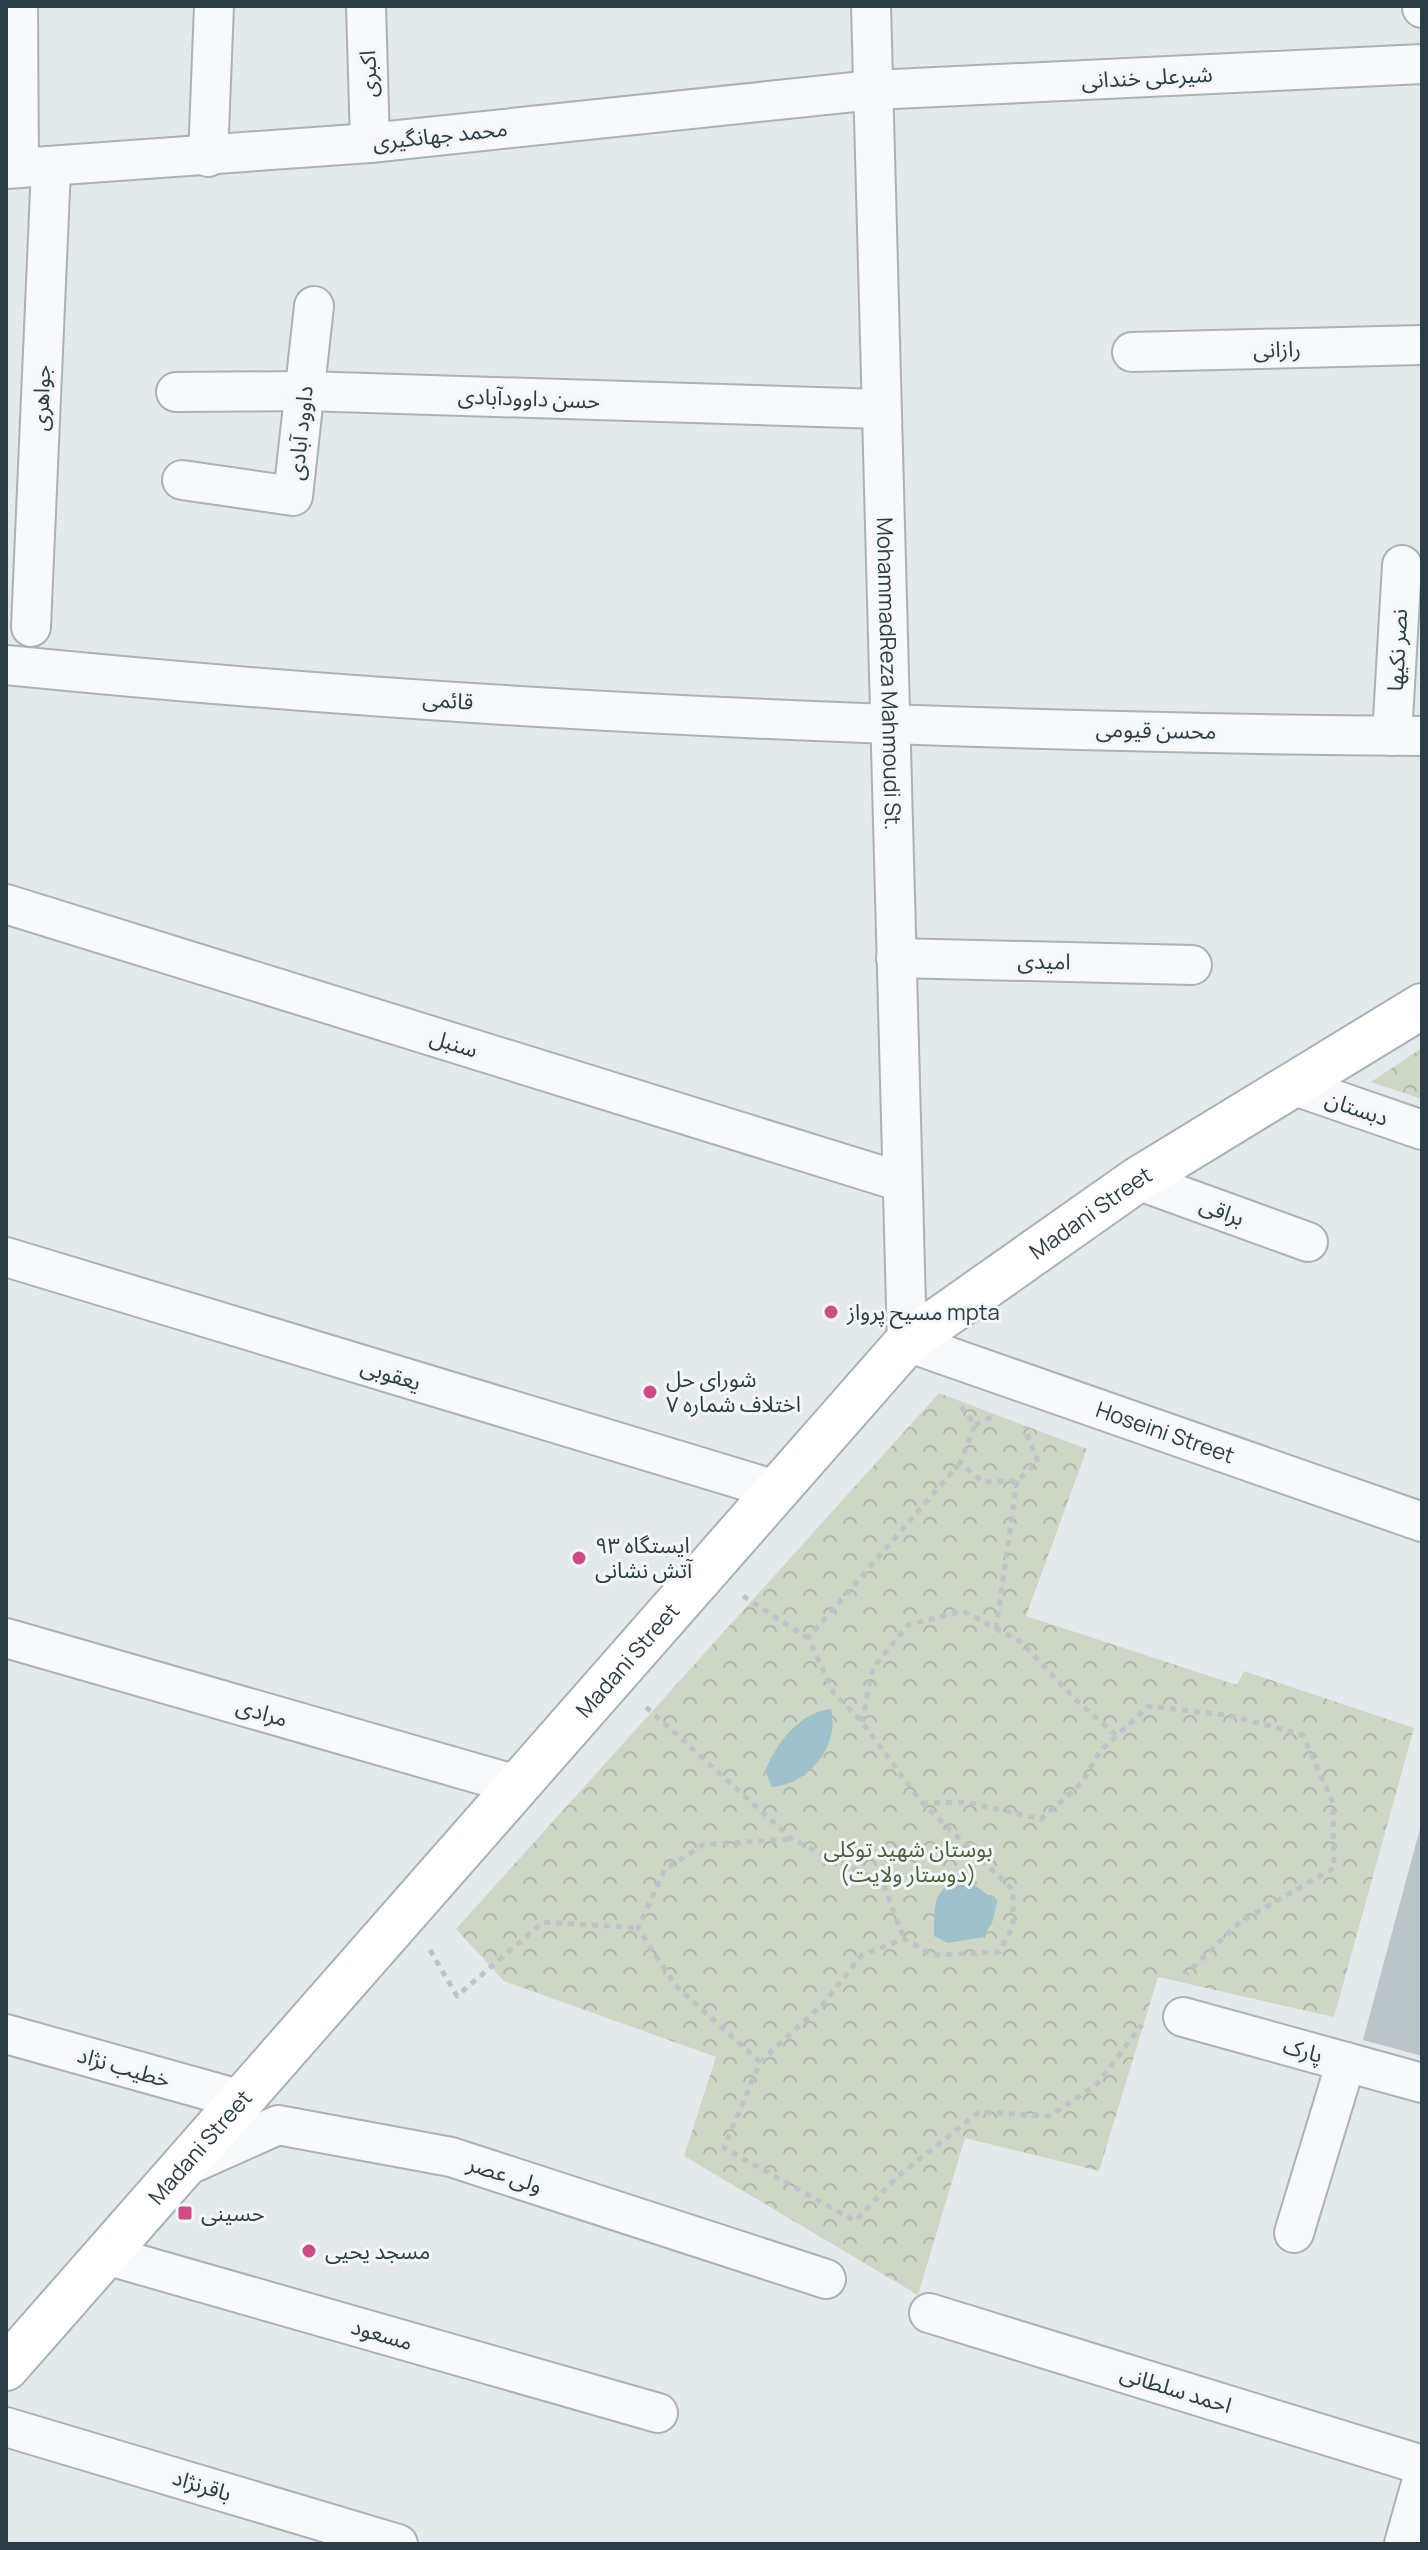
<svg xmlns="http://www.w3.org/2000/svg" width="1428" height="2550" viewBox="0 0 1428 2550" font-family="Manrope,'Noto Sans Arabic',sans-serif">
<defs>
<pattern id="forest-crowns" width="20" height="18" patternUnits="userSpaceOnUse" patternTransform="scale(2)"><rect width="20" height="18" fill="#ced6c5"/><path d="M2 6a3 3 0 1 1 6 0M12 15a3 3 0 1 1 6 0" fill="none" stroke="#b1b9aa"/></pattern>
</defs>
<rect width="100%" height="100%" fill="#e4e9ec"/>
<g fill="url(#forest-crowns)">
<polygon points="1422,1048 1422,1099 1371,1082"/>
<polygon points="939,1393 1087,1449 1026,1616 1237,1685 1244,1671 1414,1728 1334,2017 1158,1977 1099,2171 965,2138 918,2295 684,2156 716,2057 504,1981 456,1929"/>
</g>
<g fill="#9fc1cb">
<path d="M 831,1709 C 840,1747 808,1784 772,1787 L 765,1771 C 777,1742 799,1713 831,1709 Z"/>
<path d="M 964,1877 L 997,1902 L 992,1923 L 983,1937 L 948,1943 L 934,1936 C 935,1903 931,1890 964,1877 Z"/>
</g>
<polygon fill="#bbc4c9" points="1421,1825 1422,1826 1422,2056 1363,2040"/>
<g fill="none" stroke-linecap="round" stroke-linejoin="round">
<defs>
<g id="street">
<polyline points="18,6 19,168"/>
<polyline points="366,6 370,143"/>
<path id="s1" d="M 871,6 L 907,1342 L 1422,1522"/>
<polyline points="1422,6 1422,8"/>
<polyline points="208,157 214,6"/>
<polyline points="6,169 370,143 873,90 1422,64"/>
<polyline points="1132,352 1422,345"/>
<polyline points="176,392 304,391 881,409"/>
<polyline points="182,480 293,496 314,306"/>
<polyline points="31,627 51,168"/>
<path d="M 6,665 C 476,712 950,732 1422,736"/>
<polyline points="1392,736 1402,565"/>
<polyline points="6,904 902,1182"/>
<polyline points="896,958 1192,965"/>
<polyline points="1292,1085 1422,1130"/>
<polyline points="1137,1180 1308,1242"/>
<polyline points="6,1257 776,1490"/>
<polyline points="6,1638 517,1785"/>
<polyline points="1183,2017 1422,2083"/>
<polyline points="6,2034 242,2100"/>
<polyline points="184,2167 278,2125 451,2157 826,2279"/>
<polyline points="1294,2233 1346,2062"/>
<polyline points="106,2255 658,2413"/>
<polyline points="929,2313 1422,2465"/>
<polyline points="6,2427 398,2544"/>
<polyline points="1404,2544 1422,2480"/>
</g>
<g id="secondary">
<path id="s2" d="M 6,2368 L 907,1342 L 1137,1180 L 1422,1006"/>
</g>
</defs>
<use href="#street" stroke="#a9b2b6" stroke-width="42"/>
<use href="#secondary" stroke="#a9b2b6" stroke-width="48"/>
<g stroke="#bec4c7" stroke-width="5" stroke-dasharray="6 6" stroke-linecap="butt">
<polyline points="961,1407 975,1425 960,1463 983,1482 1017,1481 1038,1462 1024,1427"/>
<polyline points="975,1425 994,1416"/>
<polyline points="960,1463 808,1638 834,1693 862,1722 922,1803 1013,1890 1013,1926 999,1952 933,1955 904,1939 862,1955 824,2003 760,2062 724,2148 855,2221 897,2177 979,2112 1050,2116 1097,2084 1142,2025"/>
<polyline points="743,1596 808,1638"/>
<polyline points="996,1629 1017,1481"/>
<polyline points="646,1707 792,1839 883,1883 904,1939"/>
<polyline points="862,1722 873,1668 908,1625 963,1611 1021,1642 1078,1702 1117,1736"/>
<polyline points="922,1803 966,1802 1041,1819 1082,1783 1100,1751 1149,1706 1232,1716 1303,1735 1333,1803 1334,1868 1240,1922 1186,1974"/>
<polyline points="430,1950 457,1996 543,1922 638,1928"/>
<polyline points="760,2062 675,1985 638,1928 665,1869 703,1845 791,1839"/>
</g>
<use href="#street" stroke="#f7f9fa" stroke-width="38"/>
<use href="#secondary" stroke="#fff" stroke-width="44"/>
</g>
<g fill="#cf4b85" stroke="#f4f7f9" stroke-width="3">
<circle cx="831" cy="1312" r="8"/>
<circle cx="650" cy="1392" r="8"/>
<circle cx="579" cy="1558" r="8"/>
<rect x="177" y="2205" width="16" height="16" rx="4"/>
<circle cx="309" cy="2251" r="8"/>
</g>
<g text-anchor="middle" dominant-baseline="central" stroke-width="6" stroke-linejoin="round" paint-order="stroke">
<g font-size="22" fill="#2b3c44" stroke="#f4f7f9">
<text transform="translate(368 74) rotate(-92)">اکبری</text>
<text transform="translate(1147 77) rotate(-3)">شیرعلی خندانی</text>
<text transform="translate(440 135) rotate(-6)">محمد جهانگیری</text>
<text transform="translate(1277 349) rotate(-1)">رازانی</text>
<text transform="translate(41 398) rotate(-88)">جواهری</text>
<text transform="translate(529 398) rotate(2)">حسن داوودآبادی</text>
<text transform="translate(300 433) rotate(-84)">داوود آبادی</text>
<text transform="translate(1397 650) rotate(-87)">نصر نکیها</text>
<text stroke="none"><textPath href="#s1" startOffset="668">MohammadReza Mahmoudi St.</textPath></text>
<text transform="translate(448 700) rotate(4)">قائمی</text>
<text transform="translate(1156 730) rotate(1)">محسن قیومی</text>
<text transform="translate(1044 961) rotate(1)">امیدی</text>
<text transform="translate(454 1043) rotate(17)">سنبل</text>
<text transform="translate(1357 1108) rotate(19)">دبستان</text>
<text transform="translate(1222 1211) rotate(20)">براقی</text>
<text stroke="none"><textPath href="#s2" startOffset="1590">Madani Street</textPath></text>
<text transform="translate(391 1374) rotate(17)">یعقوبی</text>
<text stroke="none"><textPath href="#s1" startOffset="1610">Hoseini Street</textPath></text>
<text stroke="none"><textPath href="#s2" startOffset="942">Madani Street</textPath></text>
<text transform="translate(262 1712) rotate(16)">مرادی</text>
<text transform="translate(1303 2050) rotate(15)">پارک</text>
<text transform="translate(124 2067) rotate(16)">خطیب نژاد</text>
<text stroke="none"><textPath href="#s2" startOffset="294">Madani Street</textPath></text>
<text transform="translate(505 2174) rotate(18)">ولی عصر</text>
<text transform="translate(382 2334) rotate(16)">مسعود</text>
<text transform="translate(1176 2389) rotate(17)">احمد سلطانی</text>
<text transform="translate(202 2485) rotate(17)">باقرنژاد</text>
</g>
<g font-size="22" fill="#2b3c44" stroke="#f4f7f9" text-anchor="start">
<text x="847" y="1312">مسیح پرواز mpta</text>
<text x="666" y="1379">شورای حل<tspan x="666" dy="25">اختلاف شماره ۷</tspan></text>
<text x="595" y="1545">ایستگاه ۹۳<tspan x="595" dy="25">آتش نشانی</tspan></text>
<text x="201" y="2213">حسینی</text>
<text x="325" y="2251">مسجد یحیی</text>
</g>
<g font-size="22" fill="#4b6039" stroke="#f4f7f9">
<text x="908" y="1849">بوستان شهید توکلی<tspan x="908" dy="25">(دوستار ولایت)</tspan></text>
</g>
</g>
<rect width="1428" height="2550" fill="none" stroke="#2b3c44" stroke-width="16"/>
</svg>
